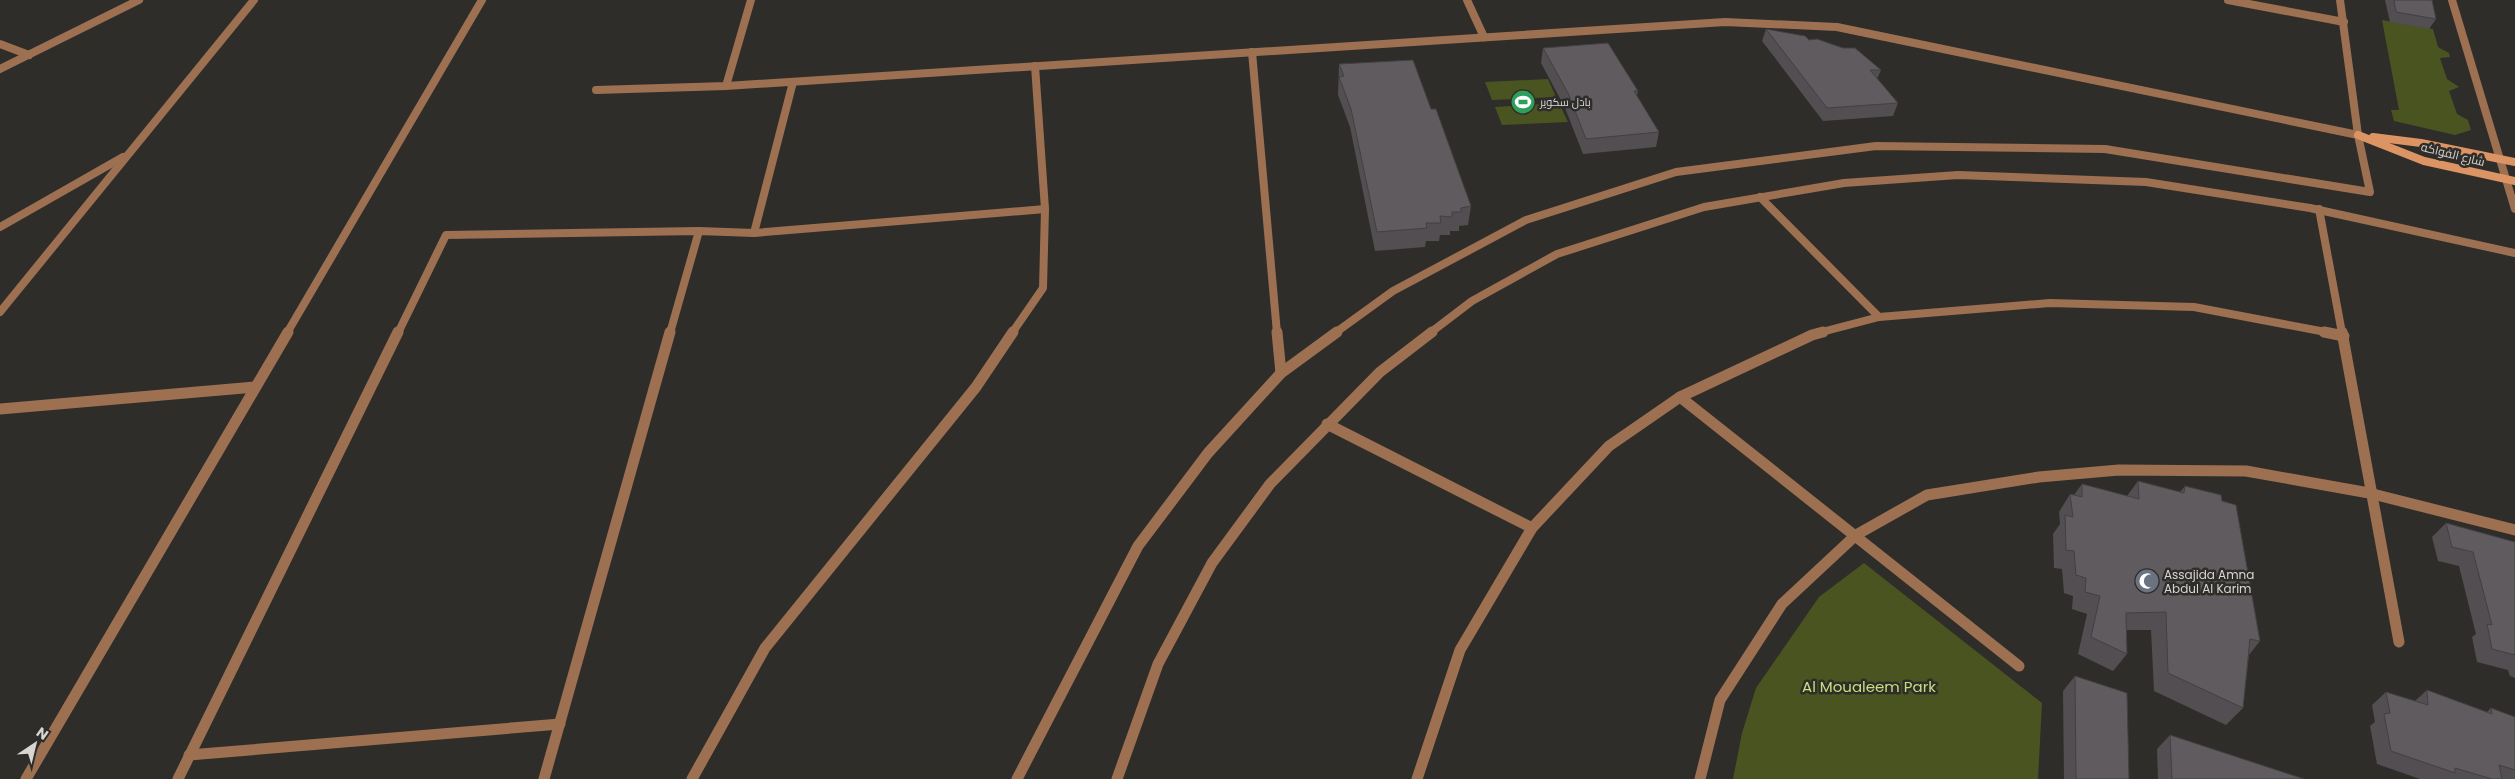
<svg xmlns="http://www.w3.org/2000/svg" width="2515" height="779" viewBox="0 0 2515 779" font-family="Poppins,Cairo,sans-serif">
<rect width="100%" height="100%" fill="#2f2d29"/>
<g fill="#495421">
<polygon points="2382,20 2433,29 2438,47 2449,53 2450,57 2440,58 2447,79 2459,87 2449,91 2457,114 2468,120 2471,130 2455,135 2394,121 2391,110 2399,110"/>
<polygon points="1548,79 1556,97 1492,100 1485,82"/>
<polygon points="1559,103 1568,122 1502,125 1495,107"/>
<polygon points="1864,563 2042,703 2038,779 1733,779 1742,733 1756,688 1819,597"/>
</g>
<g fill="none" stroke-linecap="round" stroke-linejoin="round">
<g stroke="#9d7052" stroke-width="8">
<polyline points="1467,0 1484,37"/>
<polyline points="2228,0 2344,22"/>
<polyline points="2452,0 2515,209"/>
<polyline points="0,44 29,55"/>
<polyline points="1252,52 1277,333"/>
<polyline points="0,69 139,0"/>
<polyline points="726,86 751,0"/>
<polyline points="596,90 726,86 1725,22 1837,27 2358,135"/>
<polyline points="1760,197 1879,317"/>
<polyline points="2319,209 2342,333"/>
<polyline points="0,227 123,157"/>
<polyline points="754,233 793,82"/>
<polyline points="0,312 254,0"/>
<polyline points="287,333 482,0"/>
<polyline points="398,333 446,235 699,231 754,233 1045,209"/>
<polyline points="670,333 699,231"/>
<polyline points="1012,333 1043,288 1045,209 1035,66"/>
<polyline points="1335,333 1393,291 1526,220 1676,172 1876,146 2105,149 2370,192 2358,135 2340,0"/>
<polyline points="1430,333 1472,301 1557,254 1704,207 1844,183 1958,175 2146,182 2310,208 2515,253"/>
<polyline points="1818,333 1879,317 2050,303 2194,307 2331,333"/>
</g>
<g stroke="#9d7052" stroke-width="11">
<polyline points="1277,332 1281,373"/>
<polyline points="2324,332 2344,336"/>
<polyline points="2342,332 2399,642"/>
<polyline points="1680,397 2019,666"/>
<polyline points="0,409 255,387"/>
<polyline points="1327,424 1532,528"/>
<polyline points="189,755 560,724"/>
<polyline points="26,779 288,332"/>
<polyline points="178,779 398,332"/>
<polyline points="544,779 670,332"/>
<polyline points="692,779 765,648 976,387 1013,332"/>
<polyline points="1017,779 1138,546 1208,453 1281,373 1337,332"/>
<polyline points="1117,779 1158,664 1212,563 1270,484 1380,372 1432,332"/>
<polyline points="1417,779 1460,650 1532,528 1609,446 1680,397 1812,335 1823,332"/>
<polyline points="1700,779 1720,700 1782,604 1856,535 1927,495 2039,477 2119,470 2246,471 2369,493 2515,530"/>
</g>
<g stroke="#dc9464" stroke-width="8">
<polyline points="2358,135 2424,161 2515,181"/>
<polyline points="2373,137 2421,143 2515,162"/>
</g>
</g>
<g fill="#524e52">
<polygon points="2385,0 2432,0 2436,19 2429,29 2390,22"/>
<polygon points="1766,29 1809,40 1881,70 1877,79 1898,103 1893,116 1823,121 1762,41"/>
<polygon points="1543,48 1638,91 1637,96 1659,132 1656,147 1583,154 1565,108 1541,63"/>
<polygon points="1339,64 1431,109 1471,206 1468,225 1459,226 1459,231 1450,231 1450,235 1440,235 1439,241 1426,241 1425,247 1375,251 1350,127 1338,95"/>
<polygon points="2138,481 2180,492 2185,486 2260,641 2249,655 2243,708 2226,725 2154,691 2151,630 2126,630 2127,654 2113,671 2078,654 2087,614 2072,609 2073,596 2064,593 2062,569 2054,568 2053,534 2060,524 2059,512 2070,494 2074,495 2082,484 2127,496"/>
<polygon points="2446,523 2515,542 2515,678 2510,676 2508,670 2477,662 2472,637 2476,634 2459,566 2438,561 2432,537"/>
<polygon points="2075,676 2129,779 2064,779 2063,691"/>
<polygon points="2427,690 2487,712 2491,708 2515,717 2515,779 2420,779 2377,764 2370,726 2375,722 2372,705 2386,692 2415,701"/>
<polygon points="2170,735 2304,779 2158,779 2157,749"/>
</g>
<g fill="#5f5b5f" stroke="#424042">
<polygon points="2394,0 2432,0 2436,19 2396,12"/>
<polygon points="1766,29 1805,36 1809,40 1817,39 1843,48 1855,48 1881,70 1870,70 1898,103 1827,108"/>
<polygon points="1608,43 1638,91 1634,91 1659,132 1586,139 1568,93 1543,48"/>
<polygon points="1413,60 1431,109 1436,109 1471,206 1461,208 1461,212 1452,212 1452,217 1440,216 1441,223 1426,223 1427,228 1377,232 1351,109 1339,77 1344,76 1339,64"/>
<polygon points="2138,481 2184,493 2185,486 2221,495 2222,501 2236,505 2260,641 2250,639 2243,708 2168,673 2166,612 2126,613 2127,654 2091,637 2100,596 2085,592 2086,578 2076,575 2074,551 2066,550 2065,515 2073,517 2070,494 2082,497 2082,484 2139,499"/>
<polygon points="2446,523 2515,542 2515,655 2492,649 2487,624 2492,625 2473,552 2452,547"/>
<polygon points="2075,676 2127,693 2129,779 2076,779"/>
<polygon points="2427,690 2492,714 2491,708 2515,717 2515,770 2499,765 2502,779 2492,779 2455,768 2455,773 2391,751 2384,714 2390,713 2386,692 2428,705"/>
<polygon points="2170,735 2304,779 2172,779"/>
</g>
<defs>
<symbol id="stadium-disc" viewBox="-11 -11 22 22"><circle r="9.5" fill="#2e9e5b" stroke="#2f2d29"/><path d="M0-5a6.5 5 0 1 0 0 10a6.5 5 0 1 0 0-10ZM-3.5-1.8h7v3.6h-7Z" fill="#fff"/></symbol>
<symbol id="mosque-disc" viewBox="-11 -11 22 22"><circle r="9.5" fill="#6b7280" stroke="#2f2d29"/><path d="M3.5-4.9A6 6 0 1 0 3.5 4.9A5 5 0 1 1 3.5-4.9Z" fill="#fff"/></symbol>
</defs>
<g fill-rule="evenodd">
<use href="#stadium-disc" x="1509" y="88" width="28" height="28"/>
<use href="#mosque-disc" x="2133" y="567" width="28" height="28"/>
</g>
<g text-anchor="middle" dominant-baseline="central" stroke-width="5" stroke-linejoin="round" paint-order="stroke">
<g font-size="11" fill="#d7d6d3" stroke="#2f2d29" text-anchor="start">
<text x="1540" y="102">بادل سكوير</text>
</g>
<g font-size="12" fill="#d7d6d3" stroke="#2f2d29">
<text transform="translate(2453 154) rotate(14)">شارع الفواكه</text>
</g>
<g font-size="12" fill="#d7d6d3" stroke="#2f2d29" text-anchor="start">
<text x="2164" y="574">Assajida Amna<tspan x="2164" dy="14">Abdul Al Karim</tspan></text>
</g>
<g font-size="15" fill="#c8df7c" stroke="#2f2d29">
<text x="1869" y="686">Al Moualeem Park</text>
</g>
</g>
<g transform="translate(35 744) rotate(35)" stroke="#2f2d29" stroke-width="4" paint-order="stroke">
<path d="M0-4L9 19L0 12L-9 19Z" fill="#d7d6d3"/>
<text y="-8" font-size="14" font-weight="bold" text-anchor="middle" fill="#d7d6d3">N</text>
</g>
</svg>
